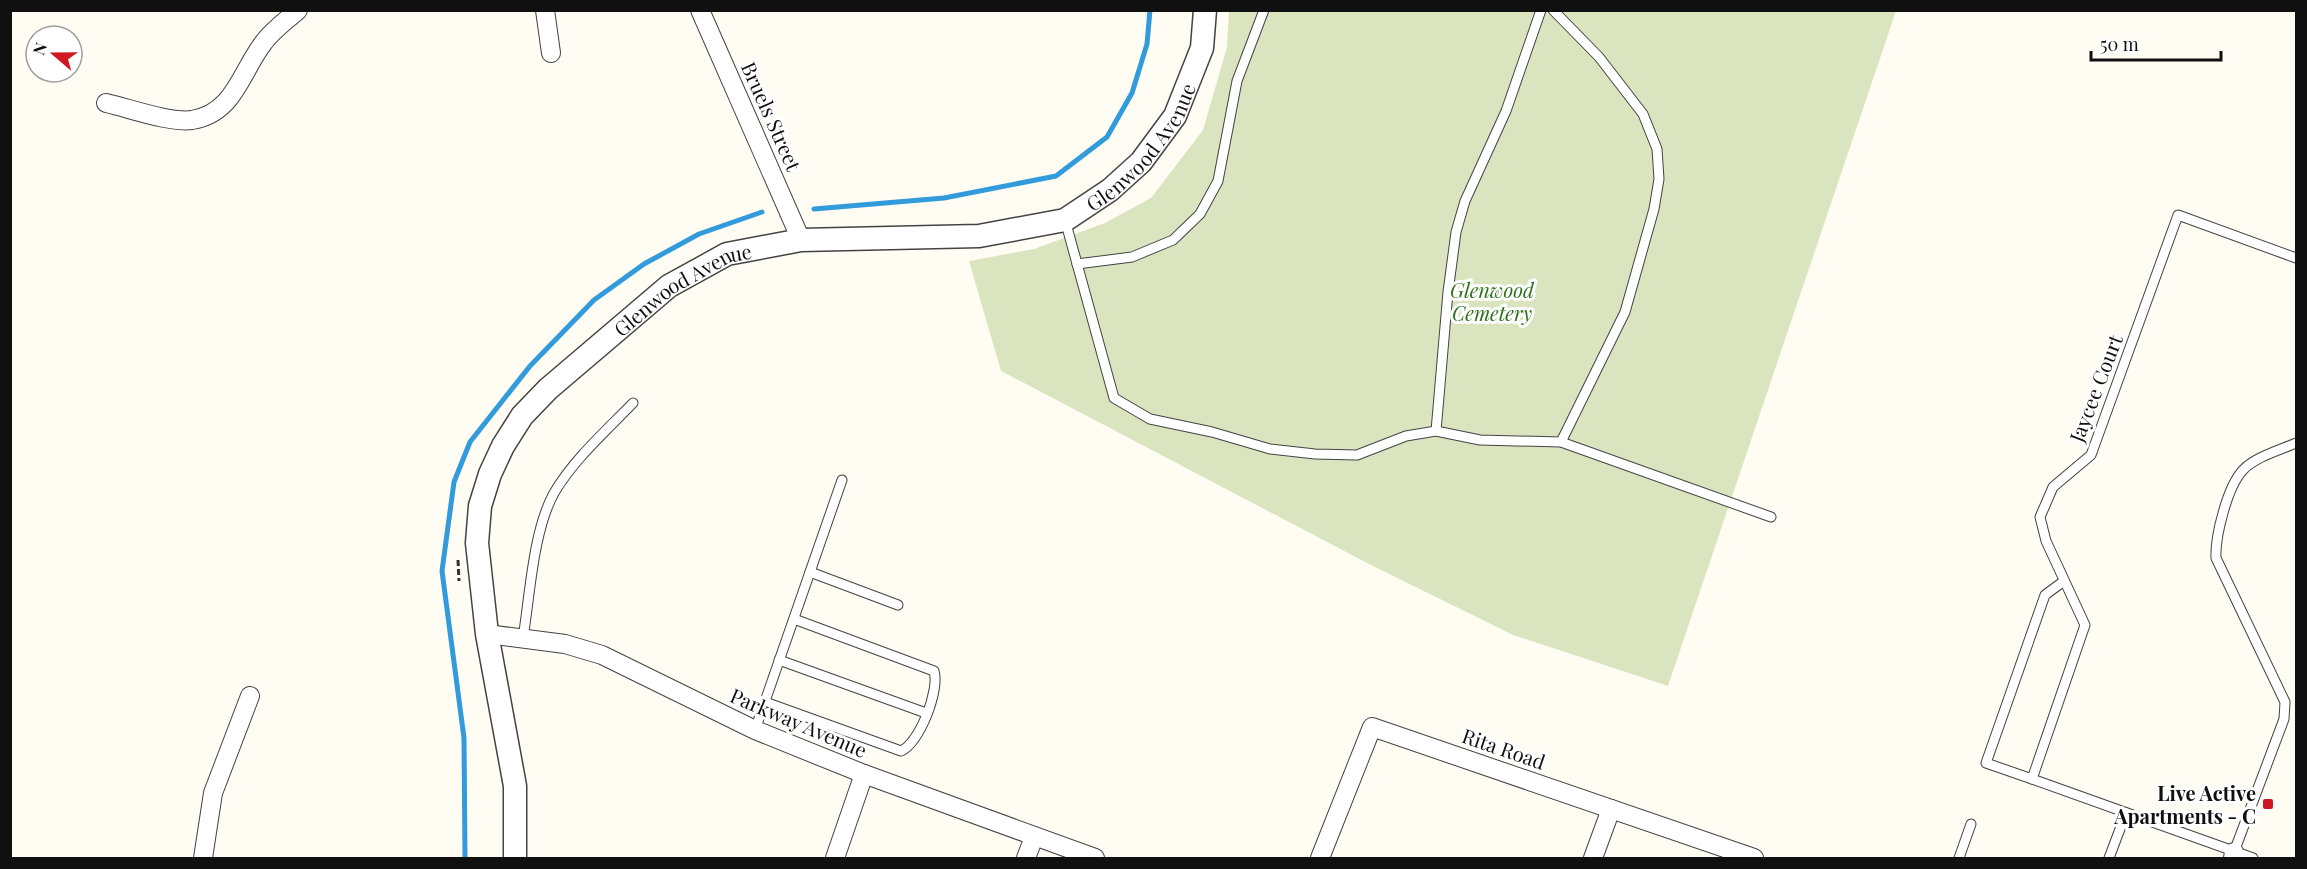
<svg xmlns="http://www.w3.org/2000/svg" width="2307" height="869" viewBox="0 0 2307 869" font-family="'Playfair Display',serif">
<rect width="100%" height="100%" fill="#fffcf3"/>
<polygon fill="#dae5c0" points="1229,11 1896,11 1668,686 1513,635 1369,564 1001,371 969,261 1034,249 1105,223 1151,198 1203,130 1227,47"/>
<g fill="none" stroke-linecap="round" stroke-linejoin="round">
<g stroke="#319bdb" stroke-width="5">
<polyline points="814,209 944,198 1056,176 1107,137 1132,93 1147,44 1150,10"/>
<polyline points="465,858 464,738 442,571 454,482 470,442 530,366 594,300 644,264 699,234 762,212"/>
</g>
<defs>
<g id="service">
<polyline points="1553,10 1599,57 1643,114 1657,149 1659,179 1654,209 1625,312 1561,442"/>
<polyline points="1065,220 1114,398 1150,419 1212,432 1270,449 1315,454 1357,455 1406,436 1436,431 1480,440 1561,442 1771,517"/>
<polyline points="1077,264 1132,257 1173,240 1200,214 1218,181 1237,81 1264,10"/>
<polyline points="1436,431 1448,292 1456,232 1465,201 1506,111 1541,10"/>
<polyline points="810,572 898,605"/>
<path d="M 523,638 C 530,595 533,531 554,493 C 574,459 606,431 633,403"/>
<polyline points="779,660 926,713"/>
<path d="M 765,702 L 901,751 C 920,743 940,689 934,671 L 794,619"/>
<polyline points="755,730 842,480"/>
<polyline points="2032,779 1986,763 2045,595 2064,581"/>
<path d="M 2234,852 L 2284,719 L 2285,702 L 2216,558 C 2215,537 2227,487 2243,470 C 2255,457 2280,450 2296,443"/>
<polyline points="1959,858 1971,824"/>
<polyline points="2109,858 2126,813"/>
<polyline points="2253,858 2032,779 2085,625 2046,541 2040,517 2053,487 2091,455 2178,215 2296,258"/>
</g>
<g id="minor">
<polyline points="545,10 551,53"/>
<polyline points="700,10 801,240"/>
<path d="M 106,103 C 129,108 169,123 192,120 C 235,113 241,71 264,42 C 273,30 287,20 298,10"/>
<polyline points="487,634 565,644 602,655 755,730 864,774 1095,858"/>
<polyline points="203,858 213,793 250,696"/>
<polyline points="835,858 864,774"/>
<polyline points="1026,858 1034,837"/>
<polyline points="1320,858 1372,727 1754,858"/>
<polyline points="1593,858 1611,809"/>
<polyline points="2233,858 2234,852"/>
</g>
<g id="tertiary">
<path id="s1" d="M 515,858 L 515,786 L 487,634 L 477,543 L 480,506 L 490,474 L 503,446 L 522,416 L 548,389 L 669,286 L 727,254 L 801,240 L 979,236 L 1065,220 L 1110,190 L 1141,162 L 1175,116 L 1202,48 L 1205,10"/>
</g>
</defs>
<use href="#service" stroke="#434343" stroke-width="11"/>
<use href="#minor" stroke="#434343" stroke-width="20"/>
<use href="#tertiary" stroke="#434343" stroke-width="25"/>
<polyline stroke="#323232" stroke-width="3" stroke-dasharray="6 3" stroke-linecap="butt" points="458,560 459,581"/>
<use href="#service" stroke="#fff" stroke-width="9"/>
<use href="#minor" stroke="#fff" stroke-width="18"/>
<use href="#tertiary" stroke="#fff" stroke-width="22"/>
</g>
<rect fill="#d01825" stroke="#fff" stroke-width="2" x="2262" y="798" width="12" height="12" rx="3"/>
<g text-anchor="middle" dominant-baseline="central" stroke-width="6" stroke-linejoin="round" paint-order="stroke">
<g font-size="20" fill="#101010" stroke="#fff">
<text transform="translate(772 116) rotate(66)">Bruels Street</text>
<text stroke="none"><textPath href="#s1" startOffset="1166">Glenwood Avenue</textPath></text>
<text stroke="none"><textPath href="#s1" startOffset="662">Glenwood Avenue</textPath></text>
<text transform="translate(2095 388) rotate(-69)">Jaycee Court</text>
<text transform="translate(799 722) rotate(23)">Parkway Avenue</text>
<text transform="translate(1504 748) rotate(19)">Rita Road</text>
</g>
<g font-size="20" font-style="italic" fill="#2c7018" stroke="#fff">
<text x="1492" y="289">Glenwood<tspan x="1492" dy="23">Cemetery</tspan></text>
</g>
<g font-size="20" font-weight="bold" fill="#101010" stroke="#fff" text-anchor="end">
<text x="2256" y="792">Live Active<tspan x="2256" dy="23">Apartments - C</tspan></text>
</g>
</g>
<rect width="2307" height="869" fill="none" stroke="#101010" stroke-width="24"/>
<g transform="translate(54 54) rotate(290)"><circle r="28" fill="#ffffff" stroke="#9f9f9f" stroke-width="1.5"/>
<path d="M0-4.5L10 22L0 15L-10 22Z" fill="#d01825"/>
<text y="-9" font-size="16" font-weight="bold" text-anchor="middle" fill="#101010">N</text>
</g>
<path d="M2091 51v9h130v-9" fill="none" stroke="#101010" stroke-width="3"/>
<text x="2100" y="51" font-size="18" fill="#101010" stroke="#ffffff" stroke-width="4.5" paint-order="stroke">50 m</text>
</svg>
